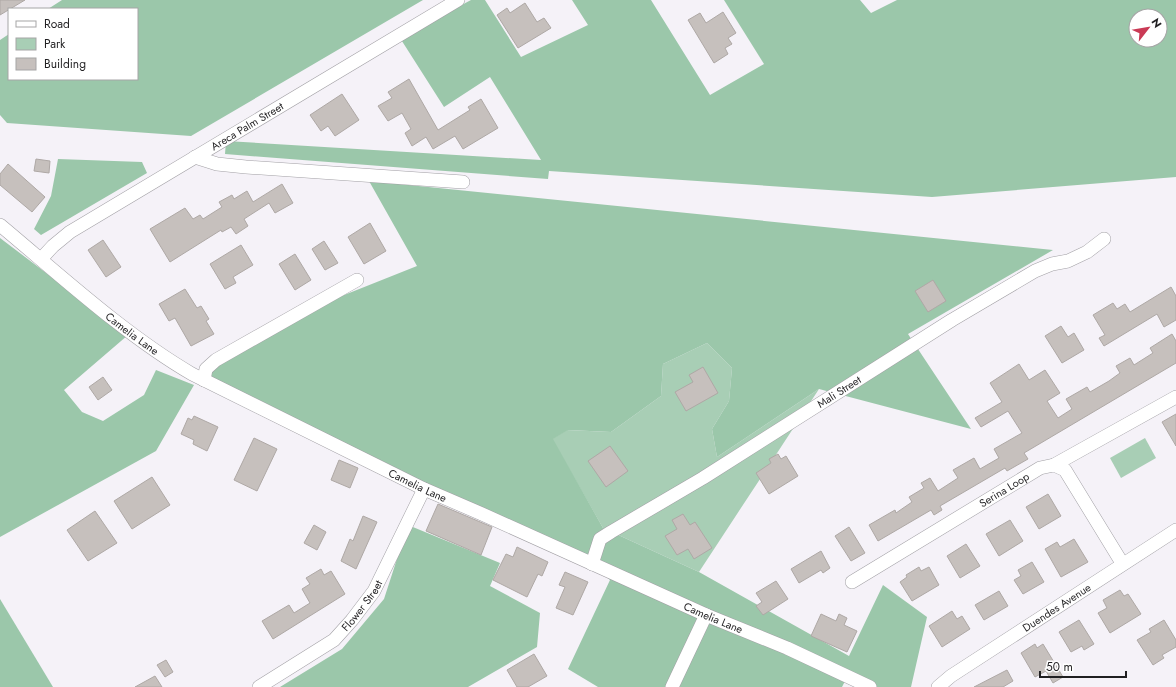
<svg xmlns="http://www.w3.org/2000/svg" width="1176" height="687" viewBox="0 0 1176 687" font-family="Jost,sans-serif">
<rect width="100%" height="100%" fill="#f5f2f8"/>
<g fill="#a8ceb5">
<polygon points="707,343 732,368 729,401 712,429 717,457 819,389 699,572 603,528 552,439 567,430 611,432 661,396 663,364"/>
<polygon points="1145,438 1156,458 1121,478 1110,458"/>
</g>
<g fill="#9bc7aa" fill-rule="evenodd">
<polygon points="62,0 423,0 191,136 7,123 0,115 0,40 9,34 9,79 137,79 137,9 48,9"/>
<path d="M 471,0 L 485,0 L 521,57 L 588,25 L 572,0 L 651,0 L 710,95 L 764,64 L 724,0 L 860,0 L 871,13 L 897,0 L 1176,0 L 1176,177 L 932,197 L 549,171 L 548,179 L 225,154 L 226,141 L 541,160 L 490,77 L 444,107 L 400,38 ZM 1136,16 L 1160,16 L 1160,40 L 1136,40 Z"/>
<polygon points="58,159 142,162 147,173 41,235 34,229 51,196"/>
<polygon points="369,181 1053,250 908,334 971,429 819,389 717,457 712,429 729,401 732,368 707,343 663,364 661,396 611,432 568,430 553,439 603,528 699,572 849,656 883,585 927,617 911,687 870,687 847,677 842,687 598,687 568,669 610,580 592,564 204,380 209,366 299,313 417,266"/>
<polygon points="0,238 128,335 64,390 82,412 103,421 144,395 156,370 194,385 156,451 0,537"/>
<polygon points="408,525 500,563 490,586 540,613 537,647 468,687 280,687 342,649 384,599"/>
<polygon points="0,599 53,687 0,687"/>
</g>
<g fill="#c6c0bd" stroke="#aea8a5">
<polygon points="0,0 25,0 0,15"/>
<polygon points="525,3 537,22 544,18 551,28 518,48 497,15 507,8 510,13"/>
<polygon points="723,12 736,33 728,38 732,44 725,48 728,54 714,63 688,20 700,13 706,23"/>
<polygon points="409,79 438,130 470,110 468,107 481,99 498,128 463,149 455,136 433,149 426,137 412,146 405,133 411,129 402,113 388,121 378,106 392,98 388,92"/>
<polygon points="342,94 359,120 335,136 328,126 321,131 310,115"/>
<polygon points="36,159 50,161 49,173 34,171"/>
<polygon points="8,164 45,197 32,212 0,185 0,174"/>
<polygon points="282,184 293,203 275,213 269,203 244,219 248,226 236,234 231,227 222,232 221,230 170,262 150,229 185,208 193,219 200,215 203,219 222,207 219,202 232,195 234,199 247,191 253,202"/>
<polygon points="370,223 386,251 364,264 348,237"/>
<polygon points="103,240 121,267 106,277 88,250"/>
<polygon points="324,241 338,263 325,270 312,249"/>
<polygon points="241,245 253,265 233,277 236,283 225,289 210,264"/>
<polygon points="295,254 311,280 295,290 279,264"/>
<polygon points="933,280 946,301 928,312 915,291"/>
<polygon points="1171,287 1176,296 1176,320 1164,327 1157,314 1104,346 1099,338 1105,335 1093,315 1113,303 1117,309 1125,304 1130,312"/>
<polygon points="185,289 197,308 201,306 209,319 206,321 214,334 191,346 175,318 169,321 159,304"/>
<polygon points="1061,326 1068,337 1074,333 1084,350 1062,363 1045,336"/>
<polygon points="1172,334 1176,341 1176,363 1024,453 1028,459 1007,471 1005,468 940,506 942,510 934,515 931,510 878,541 869,525 895,510 896,513 912,502 909,497 924,488 921,483 930,478 938,491 958,478 953,470 974,458 980,469 999,458 994,449 1022,433 1008,411 981,427 975,418 1002,402 990,383 1019,364 1029,380 1045,370 1060,393 1047,401 1058,418 1072,409 1066,399 1087,387 1090,392 1109,381 1120,373 1116,366 1130,358 1134,365 1153,353 1150,348"/>
<polygon points="703,367 718,393 686,411 675,392 693,382 689,375"/>
<polygon points="103,377 112,390 98,400 89,387"/>
<polygon points="1176,414 1176,446 1162,422"/>
<polygon points="194,416 218,427 207,451 193,444 194,440 181,434 188,418 192,420"/>
<polygon points="254,438 277,449 257,491 234,480"/>
<polygon points="610,446 628,471 606,487 588,461"/>
<polygon points="778,454 781,459 786,456 798,476 769,494 756,473 771,463 769,459"/>
<polygon points="339,460 358,468 350,488 331,480"/>
<polygon points="152,477 170,505 132,529 114,501"/>
<polygon points="1048,494 1061,516 1039,529 1026,507"/>
<polygon points="438,504 492,527 481,555 426,531"/>
<polygon points="95,511 117,543 88,561 67,530"/>
<polygon points="683,514 690,525 695,522 712,548 694,559 688,549 677,555 665,536 677,529 672,520"/>
<polygon points="363,516 377,522 356,569 341,561 350,539 353,541"/>
<polygon points="1010,520 1023,541 999,556 986,534"/>
<polygon points="314,525 326,532 317,550 304,543"/>
<polygon points="849,527 865,553 851,561 835,536"/>
<polygon points="1074,539 1088,562 1061,577 1045,549 1057,542 1060,547"/>
<polygon points="966,544 980,566 960,578 947,556"/>
<polygon points="517,547 548,562 542,576 538,574 527,597 493,580 506,554 513,557"/>
<polygon points="821,551 830,568 823,573 821,570 799,583 791,569"/>
<polygon points="1032,562 1044,582 1023,594 1014,580 1021,576 1018,570"/>
<polygon points="919,567 921,571 929,567 939,585 912,601 900,582 907,577 906,575"/>
<polygon points="321,569 324,575 331,571 345,594 273,639 262,621 289,605 294,613 310,603 302,589 310,584 306,578"/>
<polygon points="565,572 588,582 573,615 556,608 565,587 559,585"/>
<polygon points="776,581 788,599 763,615 756,606 762,602 756,593"/>
<polygon points="1120,590 1124,596 1128,594 1141,614 1110,633 1098,613 1107,608 1103,600"/>
<polygon points="999,591 1008,606 984,620 975,605"/>
<polygon points="952,611 957,619 962,616 970,629 942,647 929,626"/>
<polygon points="821,614 836,621 839,614 847,618 844,625 857,631 847,652 811,636"/>
<polygon points="1079,620 1094,644 1084,650 1082,646 1071,652 1059,632"/>
<polygon points="1164,620 1176,640 1176,647 1162,655 1164,658 1153,665 1137,640 1151,632 1149,629"/>
<polygon points="1035,644 1037,648 1043,644 1063,677 1053,683 1046,671 1035,677 1021,653"/>
<polygon points="534,654 547,676 528,687 517,687 507,670"/>
<polygon points="166,660 173,672 165,677 157,665"/>
<polygon points="1007,670 1013,681 1003,687 974,687"/>
<polygon points="155,676 162,687 135,687"/>
</g>
<g fill="none" stroke-linecap="round" stroke-linejoin="round">
<defs>
<g id="minor">
<polyline points="195,157 217,164 246,167 463,182"/>
<path id="s1" d="M 0,225 C 60,275 125,335 192,374 L 424,489 L 482,514 L 706,615 L 787,648 L 870,687"/>
<path id="s2" d="M 41,259 L 53,246 L 70,232 L 458,0"/>
<polyline points="204,380 206,369 216,360 357,280"/>
<polyline points="1054,465 1176,397"/>
<path id="s3" d="M 592,564 L 600,539 L 611,532 L 703,478 L 952,320 L 1035,271 L 1052,264 L 1068,261 L 1087,252 L 1104,239"/>
<path id="s4" d="M 852,582 L 1040,468 L 1054,465 L 1065,470 L 1122,563"/>
<path id="s5" d="M 259,687 L 334,640 L 352,620 L 374,591 L 424,489"/>
<polyline points="672,687 706,615"/>
<path id="s6" d="M 938,687 L 951,676 L 1176,530"/>
</g>
</defs>
<use href="#minor" stroke="#a2a0a5" stroke-width="14"/>
<use href="#minor" stroke="#fff" stroke-width="13"/>
</g>
<g text-anchor="middle" dominant-baseline="central" stroke-width="4" stroke-linejoin="round" paint-order="stroke">
<g font-size="11" fill="#201f21" stroke="#fff">
<text stroke="none"><textPath href="#s2" startOffset="246">Areca Palm Street</textPath></text>
<text stroke="none"><textPath href="#s1" startOffset="171">Camelia Lane</textPath></text>
<text stroke="none"><textPath href="#s3" startOffset="307">Mali Street</textPath></text>
<text stroke="none"><textPath href="#s1" startOffset="495">Camelia Lane</textPath></text>
<text stroke="none"><textPath href="#s4" startOffset="178">Serina Loop</textPath></text>
<text stroke="none"><textPath href="#s5" startOffset="133">Flower Street</textPath></text>
<text stroke="none"><textPath href="#s6" startOffset="143">Duendes Avenue</textPath></text>
<text stroke="none"><textPath href="#s1" startOffset="819">Camelia Lane</textPath></text>
</g>
</g>
<rect x="8" y="8" width="130" height="72" fill="#ffffff" stroke="#a6a5a6"/>
<rect x="16" y="21" width="20" height="6" fill="#ffffff" stroke="#a6a5a6"/>
<text x="44" y="28" font-size="12" fill="#201f21">Road</text>
<rect x="16" y="38" width="20" height="12" fill="#a8ceb5" stroke="#a6a5a6"/>
<text x="44" y="48" font-size="12" fill="#201f21">Park</text>
<rect x="16" y="58" width="20" height="12" fill="#c6c0bd" stroke="#a6a5a6"/>
<text x="44" y="68" font-size="12" fill="#201f21">Building</text>
<g transform="translate(1148 28) rotate(59)"><circle r="19" fill="#ffffff" stroke="#a6a5a6"/>
<path d="M0-3L7 15L0 10L-7 15Z" fill="#ca3a55"/>
<text y="-6" font-size="11" font-weight="bold" text-anchor="middle" fill="#201f21">N</text>
</g>
<path d="M1040 671v6h86v-6" fill="none" stroke="#201f21" stroke-width="2"/>
<text x="1046" y="671" font-size="12" fill="#201f21" stroke="#ffffff" stroke-width="3" paint-order="stroke">50 m</text>
</svg>
